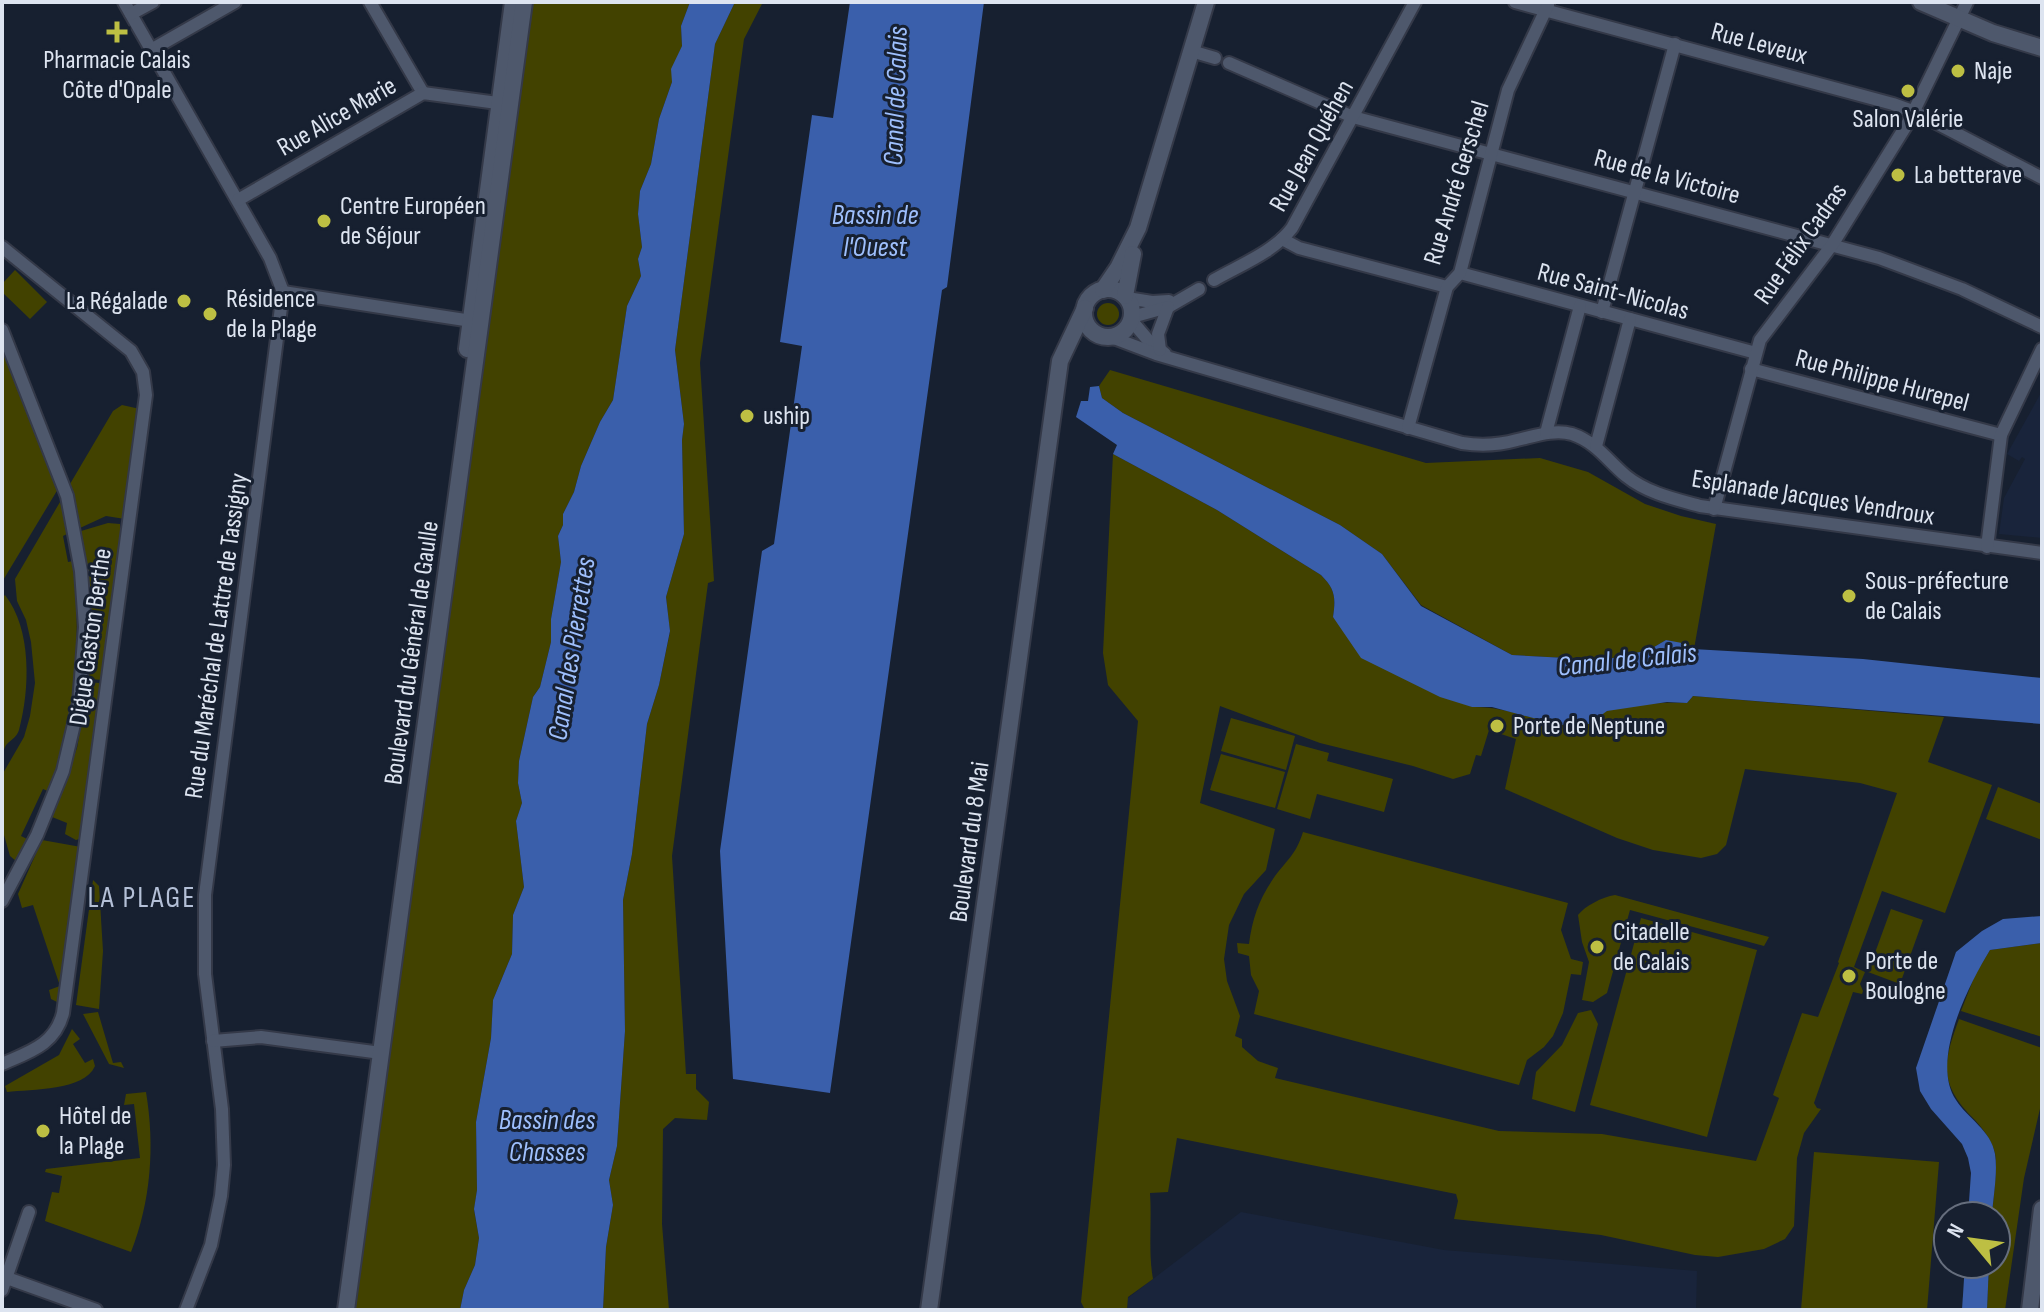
<svg xmlns="http://www.w3.org/2000/svg" width="2044" height="1312" viewBox="0 0 2044 1312" font-family="'Sofia Sans Condensed',sans-serif">
<rect width="100%" height="100%" fill="#172030"/>
<g fill="#19243b">
<polygon points="2042,391 2042,538 1999,534 2004,498 2025,459 2022,457 2019,461 2007,454"/>
<polygon points="1241,1212 1444,1250 1697,1271 1696,1310 1127,1310 1128,1298"/>
</g>
<g fill="#424200" fill-rule="evenodd">
<polygon points="531,2 690,2 681,26 682,46 672,69 672,82 659,119 651,164 640,191 638,214 642,247 638,259 641,276 627,306 613,400 600,422 581,466 574,492 563,514 563,525 558,536 561,562 551,619 551,642 540,687 533,697 519,761 518,783 522,803 516,821 524,887 513,915 512,954 493,1000 491,1038 476,1122 477,1190 474,1210 479,1238 475,1265 464,1290 460,1310 354,1310"/>
<polygon points="735,2 763,2 744,39 700,363 714,581 708,583 672,856 686,1074 696,1074 696,1089 709,1102 707,1120 675,1118 663,1129 662,1224 669,1310 603,1310 606,1247 613,1205 609,1180 617,1146 625,1031 623,900 632,854 647,724 659,685 670,632 666,597 684,534 682,440 684,424 675,350 715,44"/>
<polygon points="15,270 47,302 30,319 2,292 2,284"/>
<circle cx="1108" cy="314" r="11"/>
<polygon points="2,351 58,489 2,582"/>
<polygon points="1110,370 1426,463 1540,458 1588,472 1645,504 1681,516 1716,524 1694,649 1681,647 1682,644 1666,640 1649,650 1604,660 1512,655 1421,605 1382,554 1340,525 1123,413 1102,398 1099,386"/>
<polygon points="122,405 140,409 125,519 106,516 80,528 70,484 113,411"/>
<path d="M 1113,454 L 1217,510 L 1321,575 C 1335,589 1336,597 1333,617 L 1472,707 C 1511,706 1545,727 1584,724 C 1593,723 1597,716 1605,712 C 1622,704 1667,702 1687,703 L 1693,696 L 1944,717 L 1928,762 L 1992,785 L 1945,913 L 1882,891 L 1854,967 L 1865,972 L 1860,984 L 1863,991 L 1862,994 L 1853,992 L 1814,1103 L 1817,1108 L 1821,1109 L 1804,1133 L 1797,1158 L 1794,1226 L 1785,1239 L 1764,1249 L 1718,1257 L 1695,1255 L 1601,1235 L 1454,1219 L 1458,1201 L 1456,1194 L 1177,1138 L 1168,1192 L 1150,1193 C 1152,1221 1148,1252 1153,1279 L 1128,1297 L 1127,1310 L 1085,1310 L 1081,1302 L 1138,721 L 1108,685 L 1103,653 ZM 1220,706 L 1320,743 L 1413,766 L 1453,779 L 1470,774 L 1476,755 L 1481,756 L 1489,730 L 1516,739 L 1505,789 L 1617,838 L 1653,850 L 1701,858 L 1717,854 L 1726,845 L 1745,769 L 1860,783 L 1897,793 L 1838,962 L 1839,963 L 1818,1017 L 1802,1013 L 1773,1095 L 1779,1098 L 1756,1161 L 1602,1134 L 1499,1131 L 1275,1078 L 1278,1068 L 1258,1061 L 1242,1047 L 1242,1039 L 1235,1036 L 1240,1016 L 1227,981 L 1224,959 L 1229,925 L 1244,894 L 1266,870 L 1275,829 L 1200,803 Z"/>
<path d="M 60,502 L 69,533 L 63,536 L 68,562 L 73,561 C 82,641 75,715 50,792 L 43,789 L 21,836 L 29,840 L 16,861 L 10,856 L 2,828 L 2,775 L 24,737 L 30,716 L 35,683 L 31,642 L 26,620 L 17,601 L 15,579 Z"/>
<polygon points="108,523 120,524 120,528 124,528 103,680 89,679 91,613 81,531"/>
<path d="M 5,595 C 32,629 30,690 19,730 C 16,738 13,738 7,744 C 3,748 3,756 2,761 L 2,598 Z"/>
<polygon points="89,682 99,683 99,686 102,687 82,838 76,840 65,834 67,823 52,817 77,748"/>
<polygon points="1231,718 1295,736 1286,770 1221,751"/>
<polygon points="1296,744 1329,753 1327,761 1393,779 1384,812 1317,794 1310,819 1277,809"/>
<polygon points="1221,754 1285,772 1275,808 1210,790"/>
<polygon points="1998,787 2042,804 2042,840 1986,819"/>
<path d="M 1303,832 L 1568,903 L 1561,930 L 1571,959 L 1583,962 L 1581,975 L 1571,974 L 1563,1013 L 1553,1036 L 1544,1047 L 1527,1060 L 1519,1085 L 1254,1014 L 1259,991 L 1251,975 L 1249,956 L 1238,953 L 1237,943 L 1249,944 C 1252,920 1259,899 1273,879 C 1286,860 1295,857 1303,832 Z"/>
<polygon points="42,840 81,847 59,1003 51,999 49,990 60,986 33,905 22,908 18,894"/>
<polygon points="93,880 99,886 103,951 99,1009 76,1005"/>
<path d="M 1615,895 L 1769,937 L 1764,946 L 1630,910 L 1607,993 L 1593,1002 L 1582,1000 L 1589,962 L 1582,942 L 1578,915 C 1585,906 1602,897 1615,895 Z"/>
<polygon points="1891,909 1923,920 1900,984 1868,972"/>
<polygon points="1641,918 1757,950 1707,1137 1590,1105"/>
<polygon points="2042,943 2042,1037 1961,1011 1975,975 1990,950"/>
<polygon points="1591,1010 1598,1024 1575,1112 1532,1099 1536,1072 1562,1045 1578,1013"/>
<polygon points="98,1012 113,1063 121,1062 124,1068 109,1064 83,1014"/>
<path d="M 1959,1019 L 2042,1048 L 2042,1100 L 2024,1178 L 2005,1310 L 1987,1310 L 1989,1264 L 1996,1264 L 1996,1216 L 1992,1216 C 1993,1199 1998,1169 1995,1153 C 1991,1138 1981,1126 1971,1116 C 1938,1082 1944,1060 1959,1019 Z"/>
<path d="M 72,1029 L 80,1039 L 73,1044 L 85,1063 L 93,1059 L 95,1066 C 84,1091 32,1089 7,1092 L 5,1086 L 59,1055 Z"/>
<path d="M 146,1092 C 155,1146 151,1201 131,1252 L 45,1221 L 52,1192 L 59,1193 L 62,1176 L 45,1172 L 46,1169 L 140,1158 L 134,1104 L 124,1105 L 126,1094 Z"/>
<polygon points="1814,1152 1939,1162 1927,1310 1801,1310"/>
</g>
<g fill="#3a5fab">
<polygon points="690,2 735,2 715,44 675,350 684,424 682,440 684,534 666,597 670,631 659,685 647,724 632,854 623,900 625,1031 617,1146 609,1180 613,1205 606,1247 603,1310 460,1310 464,1290 475,1265 479,1238 474,1209 477,1190 476,1122 491,1038 493,1000 512,954 513,915 524,887 516,821 522,803 518,783 519,761 533,697 540,687 551,642 551,619 561,562 558,536 563,525 563,514 574,492 581,466 600,422 613,400 627,306 641,276 638,259 642,247 638,214 640,191 651,164 659,119 672,82 671,69 682,46 681,26"/>
<polygon points="850,2 984,2 947,287 942,290 830,1093 733,1079 720,851 762,551 774,544 802,346 780,342 812,115 833,118"/>
<path d="M 1099,386 L 1102,398 L 1123,413 L 1340,525 L 1382,554 L 1421,606 L 1512,655 L 1604,660 L 1649,650 L 1666,640 L 1682,643 L 1682,647 L 1693,649 L 1863,659 L 2042,678 L 2042,724 L 1693,696 L 1687,703 L 1667,702 L 1607,711 L 1589,724 L 1559,725 L 1492,707 L 1472,707 L 1440,697 L 1361,658 L 1333,617 C 1336,597 1335,589 1321,575 L 1217,510 L 1113,454 L 1117,445 L 1076,417 L 1081,401 L 1088,401 L 1090,387 Z"/>
<path d="M 2042,916 L 2042,943 L 1990,950 C 1968,986 1930,1061 1956,1100 C 1968,1119 1991,1130 1995,1154 C 1998,1173 1993,1197 1992,1216 L 1968,1216 L 1971,1173 L 1968,1158 L 1962,1144 L 1931,1109 L 1920,1091 L 1916,1068 L 1956,952 L 1982,931 L 2003,919 Z"/>
<polygon points="1965,1264 1989,1264 1987,1310 1962,1310"/>
</g>
<g fill="none" stroke-linecap="round" stroke-linejoin="round">
<defs>
<g id="street">
<polyline points="124,2 270,258 283,292 205,895 205,974 222,1109 224,1165 221,1196 211,1245 186,1310"/>
<polyline points="370,2 423,93"/>
<polyline points="1515,2 1893,104 1915,112 2042,178"/>
<polyline points="131,14 153,2"/>
<polyline points="151,50 235,2"/>
<polyline points="1191,51 1215,58"/>
<polyline points="1229,63 1353,117 1879,258 1962,289 2042,327"/>
<polyline points="238,200 423,93 505,104"/>
<polyline points="1282,239 1299,248 1447,287"/>
<path d="M 2,247 L 131,351 L 143,372 L 146,395 L 63,1013 C 55,1045 29,1052 2,1064"/>
<polyline points="1460,273 1756,353"/>
<path d="M 1214,280 C 1240,265 1274,252 1292,228 L 1415,2"/>
<polyline points="283,292 478,322"/>
<polyline points="1127,298 1152,302 1169,301"/>
<polyline points="1602,312 1675,44"/>
<polyline points="1132,317 1168,307 1199,289"/>
<polyline points="1131,320 1148,340 1165,354"/>
<polyline points="2,330 67,496 81,571 85,627 79,703 63,771 37,835 2,901"/>
<path d="M 1111,337 L 1156,354 L 1462,443 C 1481,446 1499,445 1517,440 C 1535,436 1554,429 1572,434 C 1596,442 1608,461 1626,476 C 1647,493 1674,499 1700,506 L 2042,553"/>
<polyline points="1160,350 1158,334 1168,307"/>
<polyline points="1751,369 2001,435"/>
<polyline points="1408,428 1447,287 1460,273 1508,90 1548,5"/>
<polyline points="1546,433 1580,306"/>
<polyline points="1596,446 1630,319"/>
<polyline points="1714,509 1760,340 1832,245 1909,121 1967,2"/>
<polyline points="1987,547 2001,435 2042,349"/>
<polyline points="213,1041 261,1037 381,1053"/>
<polyline points="7,1278 96,1310"/>
<polyline points="2,1290 29,1212"/>
</g>
<g id="secondary">
<polyline points="1921,2 1993,33 2042,48"/>
<circle cx="1108" cy="313" r="24"/>
<polyline points="1103,290 1118,268 1138,228 1206,2"/>
<polyline points="1125,296 1133,254"/>
<polyline points="467,349 513,2"/>
<polyline points="346,1310 524,2"/>
<polyline points="929,1310 1060,361 1085,308"/>
<polyline points="2030,1310 2042,1209"/>
</g>
</defs>
<use href="#street" stroke="#343948" stroke-width="16"/>
<use href="#secondary" stroke="#343948" stroke-width="20"/>
<use href="#street" stroke="#4e586c" stroke-width="12"/>
<use href="#secondary" stroke="#4e586c" stroke-width="16"/>
</g>
<g fill="#bdbf43" stroke="#172030" stroke-width="3">
<path d="M113 20h8v8h8v8h-8v8h-8v-8h-8v-8h8z"/>
<circle cx="1958" cy="71" r="8"/>
<circle cx="1908" cy="91" r="8"/>
<circle cx="1898" cy="175" r="8"/>
<circle cx="324" cy="221" r="8"/>
<circle cx="184" cy="301" r="8"/>
<circle cx="210" cy="314" r="8"/>
<circle cx="747" cy="416" r="8"/>
<circle cx="1849" cy="596" r="8"/>
<circle cx="1497" cy="726" r="8"/>
<circle cx="1597" cy="947" r="8"/>
<circle cx="1849" cy="976" r="8"/>
<circle cx="43" cy="1131" r="8"/>
</g>
<g text-anchor="middle" dominant-baseline="central" stroke-width="6" stroke-linejoin="round" paint-order="stroke">
<g font-size="26" fill="#dde4f0" stroke="#172030">
<text transform="translate(1759 44) rotate(15)">Rue Leveux</text>
<text transform="translate(337 117) rotate(-30)">Rue Alice Marie</text>
<text transform="translate(1312 146) rotate(-61)">Rue Jean Quéhen</text>
<text transform="translate(1667 177) rotate(15)">Rue de la Victoire</text>
<text transform="translate(1457 183) rotate(-73)">Rue André Gerschel</text>
<text transform="translate(1801 244) rotate(-55)">Rue Félix Cadras</text>
<text transform="translate(1613 292) rotate(15)">Rue Saint-Nicolas</text>
<text transform="translate(1882 381) rotate(15)">Rue Philippe Hurepel</text>
<text transform="translate(1813 498) rotate(9)">Esplanade Jacques Vendroux</text>
<text transform="translate(217 636) rotate(-82)">Rue du Maréchal de Lattre de Tassigny</text>
<text transform="translate(91 637) rotate(-82)">Digue Gaston Berthe</text>
<text transform="translate(412 653) rotate(-82)">Boulevard du Général de Gaulle</text>
<text transform="translate(970 842) rotate(-82)">Boulevard du 8 Mai</text>
</g>
<g font-size="26" fill="#dde4f0" stroke="#172030" text-anchor="start">
<text x="117" y="60" text-anchor="middle">Pharmacie Calais<tspan x="117" dy="30">Côte d'Opale</tspan></text>
<text x="1974" y="71">Naje</text>
<text x="1908" y="119" text-anchor="middle">Salon Valérie</text>
<text x="1914" y="175">La betterave</text>
<text x="340" y="206">Centre Européen<tspan x="340" dy="30">de Séjour</tspan></text>
<text x="226" y="299">Résidence<tspan x="226" dy="30">de la Plage</tspan></text>
<text x="168" y="301" text-anchor="end">La Régalade</text>
<text x="763" y="416">uship</text>
<text x="1865" y="581">Sous-préfecture<tspan x="1865" dy="30">de Calais</tspan></text>
<text x="1513" y="726">Porte de Neptune</text>
<text x="1613" y="932">Citadelle<tspan x="1613" dy="30">de Calais</tspan></text>
<text x="1865" y="961">Porte de<tspan x="1865" dy="30">Boulogne</tspan></text>
<text x="59" y="1116">Hôtel de<tspan x="59" dy="30">la Plage</tspan></text>
</g>
<g font-size="28" font-style="italic" fill="#9ebffd" stroke="#172030">
<text transform="translate(896 96) rotate(-88)">Canal de Calais</text>
<text x="875" y="215">Bassin de<tspan x="875" dy="32">l'Ouest</tspan></text>
<text transform="translate(572 649) rotate(-81)">Canal des Pierrettes</text>
<text transform="translate(1627 660) rotate(-6)">Canal de Calais</text>
<text x="547" y="1120">Bassin des<tspan x="547" dy="32">Chasses</tspan></text>
</g>
<g font-size="30" letter-spacing="2" fill="#b4c0d7" stroke="#172030">
<text x="142" y="898">LA PLAGE</text>
</g>
</g>
<rect width="2044" height="1312" fill="none" stroke="#dde4f0" stroke-width="8"/>
<g transform="translate(1972 1240) rotate(299)"><circle r="38" fill="#172030" stroke="#666e7d" stroke-width="2"/>
<path d="M0-6L14 30L0 20L-14 30Z" fill="#bdbf43"/>
<text y="-12" font-size="22" font-weight="bold" text-anchor="middle" fill="#dde4f0">N</text>
</g>
</svg>
